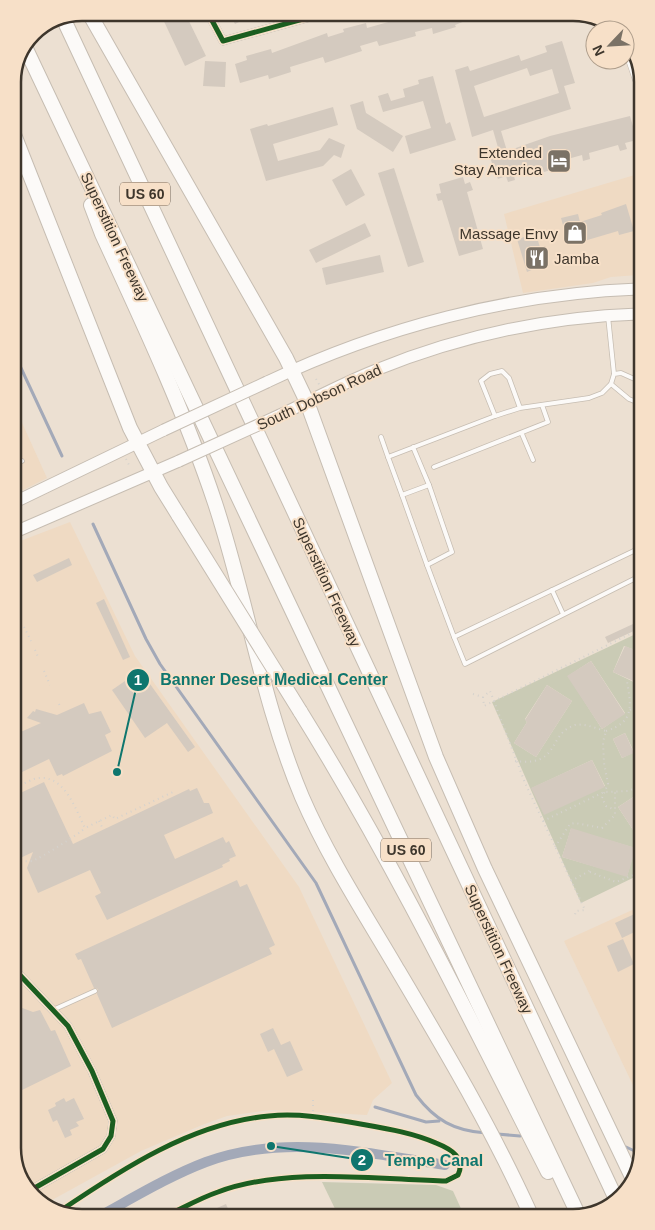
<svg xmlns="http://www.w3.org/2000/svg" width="655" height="1230" viewBox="0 0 655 1230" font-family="Arial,sans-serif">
<rect width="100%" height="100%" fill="#ece0d2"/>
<g fill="#efdac3">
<polygon points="638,174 638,275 611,277 593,283 523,293 504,214"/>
<polygon points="14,405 47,478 15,494"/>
<polygon points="70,522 135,656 299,887 392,1083 373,1100 367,1115 271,1110 227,1116 202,1125 141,1151 43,1205 18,1175 15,543"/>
<polygon points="641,906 642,1104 564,941"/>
</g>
<g fill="#cacbb5" fill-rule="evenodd">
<path d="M 640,632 L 640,652 L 624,646 L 613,672 L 640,685 L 640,732 L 637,738 L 640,742 L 641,792 L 618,807 L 641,842 L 641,874 L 581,903 L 492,702 ZM 591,661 L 625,713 L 602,729 L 568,676 ZM 547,685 L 572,701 L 536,757 L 514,743 L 527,722 L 525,719 ZM 625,733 L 634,752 L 622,758 L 613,739 ZM 592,760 L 605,786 L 532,788 ZM 571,829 L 635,848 L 627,876 L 562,857 Z"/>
<polygon points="322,1182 436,1185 453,1191 463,1213 338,1215"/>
</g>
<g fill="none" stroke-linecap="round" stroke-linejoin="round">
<g stroke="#a3a9b8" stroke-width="3">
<polyline points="14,353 62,456"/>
<path d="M 93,524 L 146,639 L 160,664 L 316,883 L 416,1095 C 435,1120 454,1131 486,1133"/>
<polyline points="375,1107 426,1122 439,1121"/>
<polyline points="497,1134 520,1136"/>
<polyline points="626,1147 641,1154"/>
</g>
<path stroke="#a3a9b8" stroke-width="10" d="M 98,1217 C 133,1198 169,1176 206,1162 C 285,1133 366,1153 445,1165"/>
</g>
<g fill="#d4cabf" fill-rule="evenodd">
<polygon points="160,13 185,13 206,56 185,66"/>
<polygon points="229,13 257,13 235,24"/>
<polygon points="406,13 485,13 455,25 456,27 433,34 432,28 415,32 416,36 379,46 377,41 360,46 362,51 325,63 323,57 290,67 291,72 269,79 268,75 240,83 235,64 247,60 246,56 271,49 272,53 327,33 328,37 344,32 343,29 366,23 367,28 399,19 398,14"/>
<path d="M 562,41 L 575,83 L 564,86 L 571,109 L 501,131 L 507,151 L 550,136 L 630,116 L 637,140 L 625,143 L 627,149 L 620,151 L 618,145 L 589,153 L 590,159 L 583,161 L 582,155 L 550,164 L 551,170 L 544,172 L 542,166 L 514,176 L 515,180 L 508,182 L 506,176 L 498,179 L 489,155 L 499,151 L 493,130 L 472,137 L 455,70 L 468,66 L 470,71 L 519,55 L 521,61 L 547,52 L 545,46 ZM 527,68 L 530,76 L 552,69 L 559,93 L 484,117 L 474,86 Z"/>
<polygon points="205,61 226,62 225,87 203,86"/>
<polygon points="433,76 446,124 450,122 456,140 410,154 405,136 431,128 423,101 383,112 378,96 388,93 391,101 405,97 403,89 419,84 418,80"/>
<polygon points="363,101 366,113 403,136 393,152 357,129 350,105"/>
<polygon points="333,107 338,125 273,144 278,161 320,150 329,138 345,145 341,158 334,155 323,166 266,181 250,129 267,124 268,126"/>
<polygon points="394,168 424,262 408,267 378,173"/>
<polygon points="351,169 365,195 346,206 332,180"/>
<polygon points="463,177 465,184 470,182 473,190 467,192 483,249 459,256 442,200 438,201 436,194 441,193 439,184"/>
<polygon points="626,204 634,231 619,235 618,231 584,241 583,238 568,243 561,218 578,214 580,222 602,215 601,213"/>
<polygon points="365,223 371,236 316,263 309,250"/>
<polygon points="536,234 545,264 527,272 517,239"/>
<polygon points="380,255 384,272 326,285 322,268"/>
<polygon points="69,558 72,565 37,582 33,575"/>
<polygon points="104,599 130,657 123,660 96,603"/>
<polygon points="633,624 636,630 608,643 605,637"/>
<polygon points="625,646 640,652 640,684 613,672"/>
<polygon points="591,661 625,714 602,729 567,676"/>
<polygon points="125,681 135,695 150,684 195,747 188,752 167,723 145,738 112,690"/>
<polygon points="547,685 572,701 536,757 514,743 527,722 525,720"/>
<polygon points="84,703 89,714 101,711 111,732 105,735 112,751 63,776 62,774 57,776 49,759 20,773 16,764 16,734 41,723 27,718 33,711 35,712 36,709 57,715"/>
<polygon points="625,733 634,753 622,758 613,739"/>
<polygon points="592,760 605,787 544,815 531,788"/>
<polygon points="44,782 73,844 189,789 190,791 197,788 204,803 209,803 213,813 164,835 175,859 223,837 226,843 229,841 236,856 229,859 230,861 222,865 223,867 107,920 95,896 101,893 90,870 38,893 27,868 33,852 16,860 16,795"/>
<polygon points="641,792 641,842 618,807"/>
<polygon points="571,828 636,848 627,877 562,857"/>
<polygon points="237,880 240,887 247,884 275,945 269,948 272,954 112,1028 97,994 98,989 94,988 81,959 78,960 75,954"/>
<polygon points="641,911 641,929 622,938 615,923"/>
<polygon points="623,939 634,964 618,972 607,946"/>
<polygon points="17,1006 33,1012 40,1010 51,1031 55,1030 71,1066 18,1092"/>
<polygon points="273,1028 281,1045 290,1041 303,1070 287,1077 274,1049 268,1052 260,1034"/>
<polygon points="64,1098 66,1102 74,1098 84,1119 76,1122 79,1126 70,1130 72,1135 65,1138 57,1120 53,1122 48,1110 56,1106 55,1103"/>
<polygon points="226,1204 231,1216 199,1216"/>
</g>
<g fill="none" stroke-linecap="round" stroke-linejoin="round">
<defs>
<g id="service">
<polyline points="582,20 591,18"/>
<polyline points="608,316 614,374"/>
<polyline points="611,384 629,399 639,403"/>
<polyline points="520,408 509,378 502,371 490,374 481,381 495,416 520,408 589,398 602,393 611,384 614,374 621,373 639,381"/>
<polyline points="522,434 533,460"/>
<polyline points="381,437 388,457"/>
<polyline points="413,447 429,485 402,495 388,457 495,416"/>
<polyline points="15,464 22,461"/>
<polyline points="434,467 548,422 542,405"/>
<polyline points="402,495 427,565 452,552 429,485"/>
<polyline points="640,548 454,637 465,664 640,576"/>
<polyline points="427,565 454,637"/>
<polyline points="552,590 563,614"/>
<polyline points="55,1009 95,991"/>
</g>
<g id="minor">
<polyline points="208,13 223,41 325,13"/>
<polyline points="625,45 637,80"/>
<polyline points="17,972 68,1026 92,1071 113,1121 111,1136 103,1149 31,1190"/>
</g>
<g id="secondary">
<path d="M 267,382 C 383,327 510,294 638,289"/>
<path d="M 280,415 C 312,400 343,383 376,370 C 460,336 548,317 638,314"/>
<polyline points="15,502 164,430"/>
<polyline points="15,532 179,461"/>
</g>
<g id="motorway">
<polyline points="89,13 286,358 307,402 436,757 485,869 633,1179"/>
<polyline points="64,20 616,1199"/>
<polyline points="26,49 577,1212"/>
<polyline points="13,132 130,428 161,487 179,516"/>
<path d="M 91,205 L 102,234 C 143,323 184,410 215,503 C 247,600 262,702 302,797 C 328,857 363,911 396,967 C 444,1048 491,1127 530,1213"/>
<path d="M 300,711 C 392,859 469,1017 548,1172"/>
</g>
</defs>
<use href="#service" stroke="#c6bdb2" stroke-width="5.5"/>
<use href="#minor" stroke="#c6bdb2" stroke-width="9"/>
<use href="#secondary" stroke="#c6bdb2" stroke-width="13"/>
<use href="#motorway" stroke="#c6bdb2" stroke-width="16"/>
<g stroke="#d5d2cd" stroke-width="2" stroke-dasharray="1 4" stroke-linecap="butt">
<polyline points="316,379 320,386"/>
<polyline points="126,459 129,465"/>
<polyline points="15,607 20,617"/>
<polyline points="24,627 31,641"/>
<polyline points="35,650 39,659"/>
<polyline points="44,671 50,685"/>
<polyline points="473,694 483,697 490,691 492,696 525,783 585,910 576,911 574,918"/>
<polyline points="483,697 484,706 640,629"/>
<polyline points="59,704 60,706"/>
<polyline points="630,710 640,702 640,693"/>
<path d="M 606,731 C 635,722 631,706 627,681"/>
<path d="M 515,761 C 561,767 547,734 575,725 C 585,723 597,729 606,731 L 603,742 L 604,763 L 608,784 L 602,798 L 606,806 L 615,810"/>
<path d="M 16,788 C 22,785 28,781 34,779 C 63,771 75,808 85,828 L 112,815 L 115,819 L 173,792"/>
<polyline points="99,821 103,829"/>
<polyline points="543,821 604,792 628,791 641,786"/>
<polyline points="555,847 570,824 575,823 602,828 615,815 615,792"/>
<polyline points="641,847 639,850 641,856"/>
<path d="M 16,863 C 22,860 26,862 32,861 C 38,860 82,832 85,828"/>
<polyline points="633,863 641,864"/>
<polyline points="590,872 616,882 641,872"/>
<polyline points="571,881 593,869"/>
<polyline points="313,1100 313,1116"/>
</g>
<use href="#service" stroke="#fcfaf8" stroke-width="4"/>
<use href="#minor" stroke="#fcfaf8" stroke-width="8"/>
<use href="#secondary" stroke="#fcfaf8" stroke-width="11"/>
<use href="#motorway" stroke="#fcfaf8" stroke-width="14"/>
<defs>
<g id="secondary-bridge">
<polyline points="164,430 267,382"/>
<polyline points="179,461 280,415"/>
</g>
<polyline id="motorway-bridge" points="179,516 300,711"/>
</defs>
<use href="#secondary-bridge" stroke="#c6bdb2" stroke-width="13" stroke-linecap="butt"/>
<use href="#motorway-bridge" stroke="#c6bdb2" stroke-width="16" stroke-linecap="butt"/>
<use href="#secondary-bridge" stroke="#fcfaf8" stroke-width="11"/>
<use href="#motorway-bridge" stroke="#fcfaf8" stroke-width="14"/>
<defs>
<g id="cycleway">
<polyline points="208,13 223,41 325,13"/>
<polyline points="17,972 68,1026 92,1071 113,1121 111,1136 103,1149 31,1190"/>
<path d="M 60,1211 C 122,1169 192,1123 269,1116 C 298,1113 327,1118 355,1123 C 383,1128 411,1132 436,1143 C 451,1149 466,1158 458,1175 L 446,1181 C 375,1179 284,1167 218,1192 C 200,1198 183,1208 166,1216"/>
</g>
</defs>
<use href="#cycleway" stroke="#f7e0c8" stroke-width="8"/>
<use href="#cycleway" stroke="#1b5e20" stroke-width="5"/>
</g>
<defs>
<symbol id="hotel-square" viewBox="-11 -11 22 22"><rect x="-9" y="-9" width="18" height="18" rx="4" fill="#7b7266" stroke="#f7e0c8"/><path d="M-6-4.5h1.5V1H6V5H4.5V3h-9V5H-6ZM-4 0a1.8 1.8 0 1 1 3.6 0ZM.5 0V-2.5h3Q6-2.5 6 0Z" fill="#fff"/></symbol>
<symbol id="shop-square" viewBox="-11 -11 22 22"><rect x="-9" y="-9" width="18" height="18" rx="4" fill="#7b7266" stroke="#f7e0c8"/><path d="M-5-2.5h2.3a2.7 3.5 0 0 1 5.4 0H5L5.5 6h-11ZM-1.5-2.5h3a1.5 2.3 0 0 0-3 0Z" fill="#fff"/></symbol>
<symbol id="restaurant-square" viewBox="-11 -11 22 22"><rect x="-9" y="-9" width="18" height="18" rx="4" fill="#7b7266" stroke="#f7e0c8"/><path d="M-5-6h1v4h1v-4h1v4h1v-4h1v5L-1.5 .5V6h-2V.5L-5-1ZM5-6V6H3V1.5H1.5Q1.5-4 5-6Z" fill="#fff"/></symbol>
</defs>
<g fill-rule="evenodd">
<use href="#hotel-square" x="545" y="147" width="28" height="28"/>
<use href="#shop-square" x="561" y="219" width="28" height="28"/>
<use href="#restaurant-square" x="523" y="244" width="28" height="28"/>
</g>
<g text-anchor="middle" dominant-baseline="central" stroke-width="4" stroke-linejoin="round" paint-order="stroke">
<g fill="#f7e0c8" stroke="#76695b" stroke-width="1">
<rect x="120" y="182.5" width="50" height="23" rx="4"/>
<rect x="381" y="838.5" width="50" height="23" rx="4"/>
</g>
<g font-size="14" font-weight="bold" fill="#3e362c">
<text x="145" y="194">US 60</text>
<text x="406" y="850">US 60</text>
</g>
<g font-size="15" fill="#3e362c" stroke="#f7e0c8" text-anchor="end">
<text x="542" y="152">Extended<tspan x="542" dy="17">Stay America</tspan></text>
<text x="558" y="233">Massage Envy</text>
<text x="554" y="258" text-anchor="start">Jamba</text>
</g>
<g font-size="15" fill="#3e362c" stroke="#f7e0c8">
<text transform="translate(115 237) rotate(65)">Superstition Freeway</text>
<text transform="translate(319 397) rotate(-25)">South Dobson Road</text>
<text transform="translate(327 582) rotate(65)">Superstition Freeway</text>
<text transform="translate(499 949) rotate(65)">Superstition Freeway</text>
</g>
</g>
<path d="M0 0H655V1230H0ZM82 21H573A61 61 0 0 1 634 82V1148A61 61 0 0 1 573 1209H82A61 61 0 0 1 21 1148V82A61 61 0 0 1 82 21Z" fill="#f7e0c8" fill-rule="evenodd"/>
<path fill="none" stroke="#3e362c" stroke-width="2.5" d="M82 21H573A61 61 0 0 1 634 82V1148A61 61 0 0 1 573 1209H82A61 61 0 0 1 21 1148V82A61 61 0 0 1 82 21Z"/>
<path fill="none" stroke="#0f766e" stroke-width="2" d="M117 772L138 680M271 1146L362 1160"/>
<g fill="#0f766e" stroke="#f7e0c8" stroke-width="2">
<circle cx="117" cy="772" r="5"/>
<circle cx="271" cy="1146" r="5"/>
<circle cx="138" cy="680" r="12"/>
<circle cx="362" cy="1160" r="12"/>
</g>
<g font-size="15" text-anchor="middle" font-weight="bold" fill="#fff">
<text x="138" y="685">1</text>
<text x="362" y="1165">2</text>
</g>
<g font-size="16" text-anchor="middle" font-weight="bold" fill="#0f766e" stroke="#f7e0c8" stroke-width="4" stroke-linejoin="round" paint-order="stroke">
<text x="274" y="685">Banner Desert Medical Center</text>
<text x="434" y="1166">Tempe Canal</text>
</g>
<g transform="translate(610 45) rotate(245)"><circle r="24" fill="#f7e0c8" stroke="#ad9c8a"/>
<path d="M0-4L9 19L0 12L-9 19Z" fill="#7b7266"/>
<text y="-8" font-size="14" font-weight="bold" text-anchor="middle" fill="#3e362c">N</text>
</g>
</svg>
